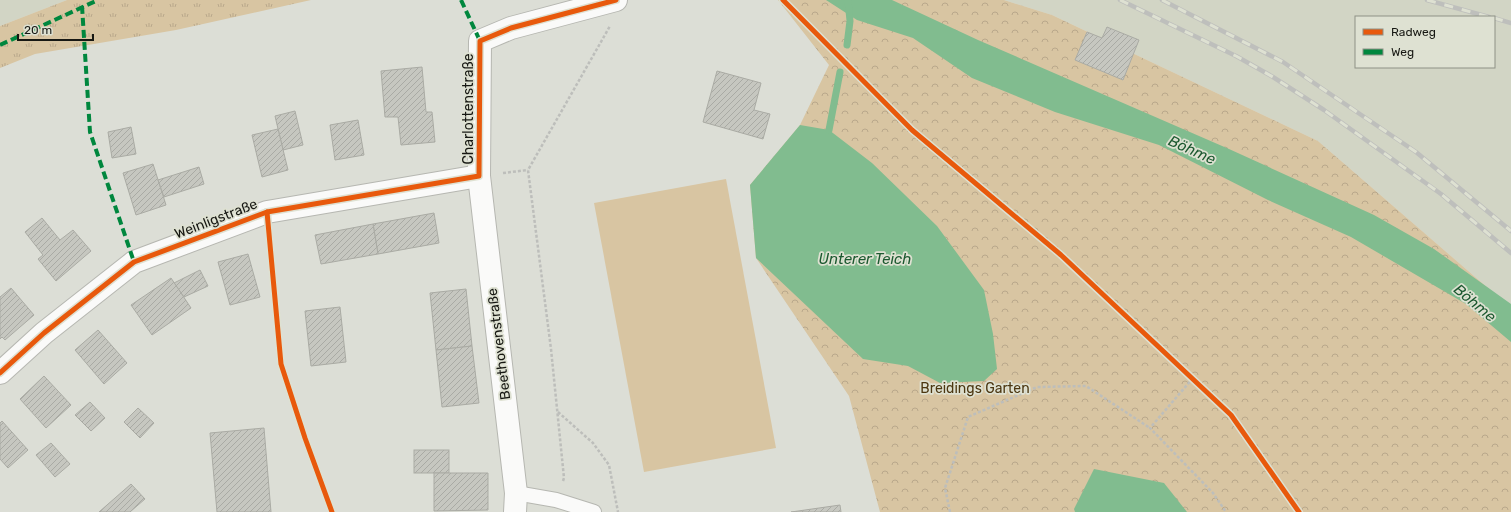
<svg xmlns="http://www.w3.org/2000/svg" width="1511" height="512" viewBox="0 0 1511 512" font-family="Rubik,sans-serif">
<defs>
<pattern id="grass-tufts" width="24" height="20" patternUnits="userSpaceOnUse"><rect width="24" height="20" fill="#d8c5a2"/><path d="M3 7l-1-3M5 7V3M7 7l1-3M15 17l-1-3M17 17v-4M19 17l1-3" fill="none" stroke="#b9a88b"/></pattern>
<pattern id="forest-crowns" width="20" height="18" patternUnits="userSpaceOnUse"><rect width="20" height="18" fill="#d8c5a2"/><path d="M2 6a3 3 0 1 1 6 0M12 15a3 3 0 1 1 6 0" fill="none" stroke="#b9a88b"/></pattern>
<pattern id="building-hatch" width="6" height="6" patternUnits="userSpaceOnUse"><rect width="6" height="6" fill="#c6c7c0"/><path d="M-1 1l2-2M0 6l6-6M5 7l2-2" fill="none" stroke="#a9aaa4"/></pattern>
</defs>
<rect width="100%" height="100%" fill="#dcded6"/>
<g fill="#d2d5c5" fill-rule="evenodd">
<polygon points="0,0 67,0 0,26"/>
<path d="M 1004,0 L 1511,0 L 1511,308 L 1318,141 L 1052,15 ZM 1356,17 L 1494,17 L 1494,67 L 1356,67 Z"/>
</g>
<polygon fill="url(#grass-tufts)" points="67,0 311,0 176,30 35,54 0,68 0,26"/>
<polygon fill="url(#forest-crowns)" points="778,0 1004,0 1052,15 1318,141 1511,308 1511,512 880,512 849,396 756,258 750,185 800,125 829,65"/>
<polygon fill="#d8c5a2" points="726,179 776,448 644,472 594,203"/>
<g fill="#81bc8f">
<polygon points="826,0 892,0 978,40 1229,149 1374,215 1434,249 1511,304 1511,342 1466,304 1351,237 1268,200 1159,145 1055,112 972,78 913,38 857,20"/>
<polygon points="800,125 829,130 872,163 937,226 984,290 993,334 997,369 984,381 940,383 908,366 863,359 756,258 750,185"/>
<polygon points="1094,469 1164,483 1187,512 1075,512 1074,509"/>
</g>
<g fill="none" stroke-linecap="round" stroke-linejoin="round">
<g stroke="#81bc8f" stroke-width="7">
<polyline points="847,45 850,21 848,0"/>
<polyline points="829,130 840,72"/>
</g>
</g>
<g fill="url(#building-hatch)" stroke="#aaaba4">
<polygon points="1107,27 1139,40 1123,80 1075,60 1087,32 1102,38"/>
<polygon points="422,67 426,112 432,112 435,142 401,145 398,117 385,117 381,71"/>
<polygon points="717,71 761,83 754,110 770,114 763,139 703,122"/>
<polygon points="295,111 303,145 283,150 275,116"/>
<polygon points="358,120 364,155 335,160 330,125"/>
<polygon points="131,127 136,154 112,158 108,132"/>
<polygon points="278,129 288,170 262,177 252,135"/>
<polygon points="153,164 166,205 136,215 123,173"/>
<polygon points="199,167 204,184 164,197 158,180"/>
<polygon points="434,213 439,243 378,254 373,224"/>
<polygon points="42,218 60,240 73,230 91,251 56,281 38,259 43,255 25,232"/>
<polygon points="373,224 378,254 321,264 315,235"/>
<polygon points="248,254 260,297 230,305 218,262"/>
<polygon points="200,270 208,286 184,297 174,283"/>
<polygon points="171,278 191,308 152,335 131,305"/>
<polygon points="11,288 34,315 5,340 2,337 0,339 0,297"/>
<polygon points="466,289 472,346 436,350 430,293"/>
<polygon points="340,307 346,362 311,366 305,311"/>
<polygon points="98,330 127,363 104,384 75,350"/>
<polygon points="472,346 479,403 442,407 436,350"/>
<polygon points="44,376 71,405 46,428 20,399"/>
<polygon points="90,402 105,418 91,431 75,415"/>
<polygon points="138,408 154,423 140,438 124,422"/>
<polygon points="2,421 28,450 8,468 0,459 0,423"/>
<polygon points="264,428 271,512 217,512 210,433"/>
<polygon points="51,443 70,464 55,477 36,455"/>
<rect x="414" y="450" width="35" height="23"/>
<polygon points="434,473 488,473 488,510 434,511"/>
<polygon points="131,484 145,499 130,512 99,512"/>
<polygon points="840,505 841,512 791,512"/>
</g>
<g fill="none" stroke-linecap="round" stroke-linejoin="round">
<defs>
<polyline id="lane" points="516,493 556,500 594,512"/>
<g id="street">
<polyline points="0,373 44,333 134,262 267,212 479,176"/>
<polyline points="515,512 516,493 479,176 480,41 511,28 616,0"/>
</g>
</defs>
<use href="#lane" stroke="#b6b7b1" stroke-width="16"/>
<use href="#street" stroke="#b6b7b1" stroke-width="24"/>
<g stroke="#bdbebb" stroke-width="2.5" stroke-dasharray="3 2" stroke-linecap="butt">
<polyline points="503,173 528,170"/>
<polyline points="1193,378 1150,428 1213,493 1226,512"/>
<polyline points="558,412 593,443 609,465 618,512"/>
<polyline points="563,481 564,478 551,349 528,170 610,26"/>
<polyline points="950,512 945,488 968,417 1037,387 1086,386 1150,428"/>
</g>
<use href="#lane" stroke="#fafaf9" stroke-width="14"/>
<use href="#street" stroke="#fafaf9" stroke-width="22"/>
<defs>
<g id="rail">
<polyline points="1120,0 1236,56 1273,77 1324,110 1441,194 1511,253"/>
<polyline points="1162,0 1283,62 1416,152 1511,231"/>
<polyline points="1427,0 1489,17"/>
<polyline points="1494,18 1511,23"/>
</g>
</defs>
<use href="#rail" stroke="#bebfbc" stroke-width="4.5"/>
<use href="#rail" stroke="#dee1d2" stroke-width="3" stroke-dasharray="9" stroke-linecap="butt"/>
<g stroke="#00873e" stroke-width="4" stroke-dasharray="8 4" stroke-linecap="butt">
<polyline points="461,0 480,41"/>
<polyline points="82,6 90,132 134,262"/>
<polyline points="0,45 98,0"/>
</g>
<defs>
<g id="cycleway">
<polyline points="783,0 912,130 1061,255 1231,415 1299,512"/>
<polyline points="267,212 281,364 305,438 332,512"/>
<polyline points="0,373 44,333 134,262 267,212 479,176 480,41 511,28 616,0"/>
</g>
</defs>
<use href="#cycleway" stroke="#dee1d2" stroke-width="8"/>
<use href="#cycleway" stroke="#e8590c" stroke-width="5"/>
</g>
<g text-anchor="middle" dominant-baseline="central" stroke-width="3.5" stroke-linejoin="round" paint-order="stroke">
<g font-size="14" fill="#171813" stroke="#dee1d2">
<text transform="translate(468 109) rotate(-90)">Charlottenstraße</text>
<text transform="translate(216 219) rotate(-21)">Weinligstraße</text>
<text transform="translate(499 344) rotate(-97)">Beethovenstraße</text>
</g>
<g font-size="14" fill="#4c3711" stroke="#dee1d2">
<text x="975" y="388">Breidings Garten</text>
</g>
<g font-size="15" font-style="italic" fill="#1c5930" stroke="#dee1d2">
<text transform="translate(1192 150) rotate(24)">Böhme</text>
<text x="865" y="259">Unterer Teich</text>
<text transform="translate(1475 303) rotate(40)">Böhme</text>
</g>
</g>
<rect x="1355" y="16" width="140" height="52" fill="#dee1d2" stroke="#8e9186"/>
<rect x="1363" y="29" width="20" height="6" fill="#e8590c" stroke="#8e9186"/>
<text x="1391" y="36" font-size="12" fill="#171813">Radweg</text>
<rect x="1363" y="49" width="20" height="6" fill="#00873e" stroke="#8e9186"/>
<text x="1391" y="56" font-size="12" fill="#171813">Weg</text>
<path d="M18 34v6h75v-6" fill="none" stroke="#171813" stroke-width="2"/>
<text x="24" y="34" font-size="12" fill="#171813" stroke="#dee1d2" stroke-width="3" paint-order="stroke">20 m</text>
</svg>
